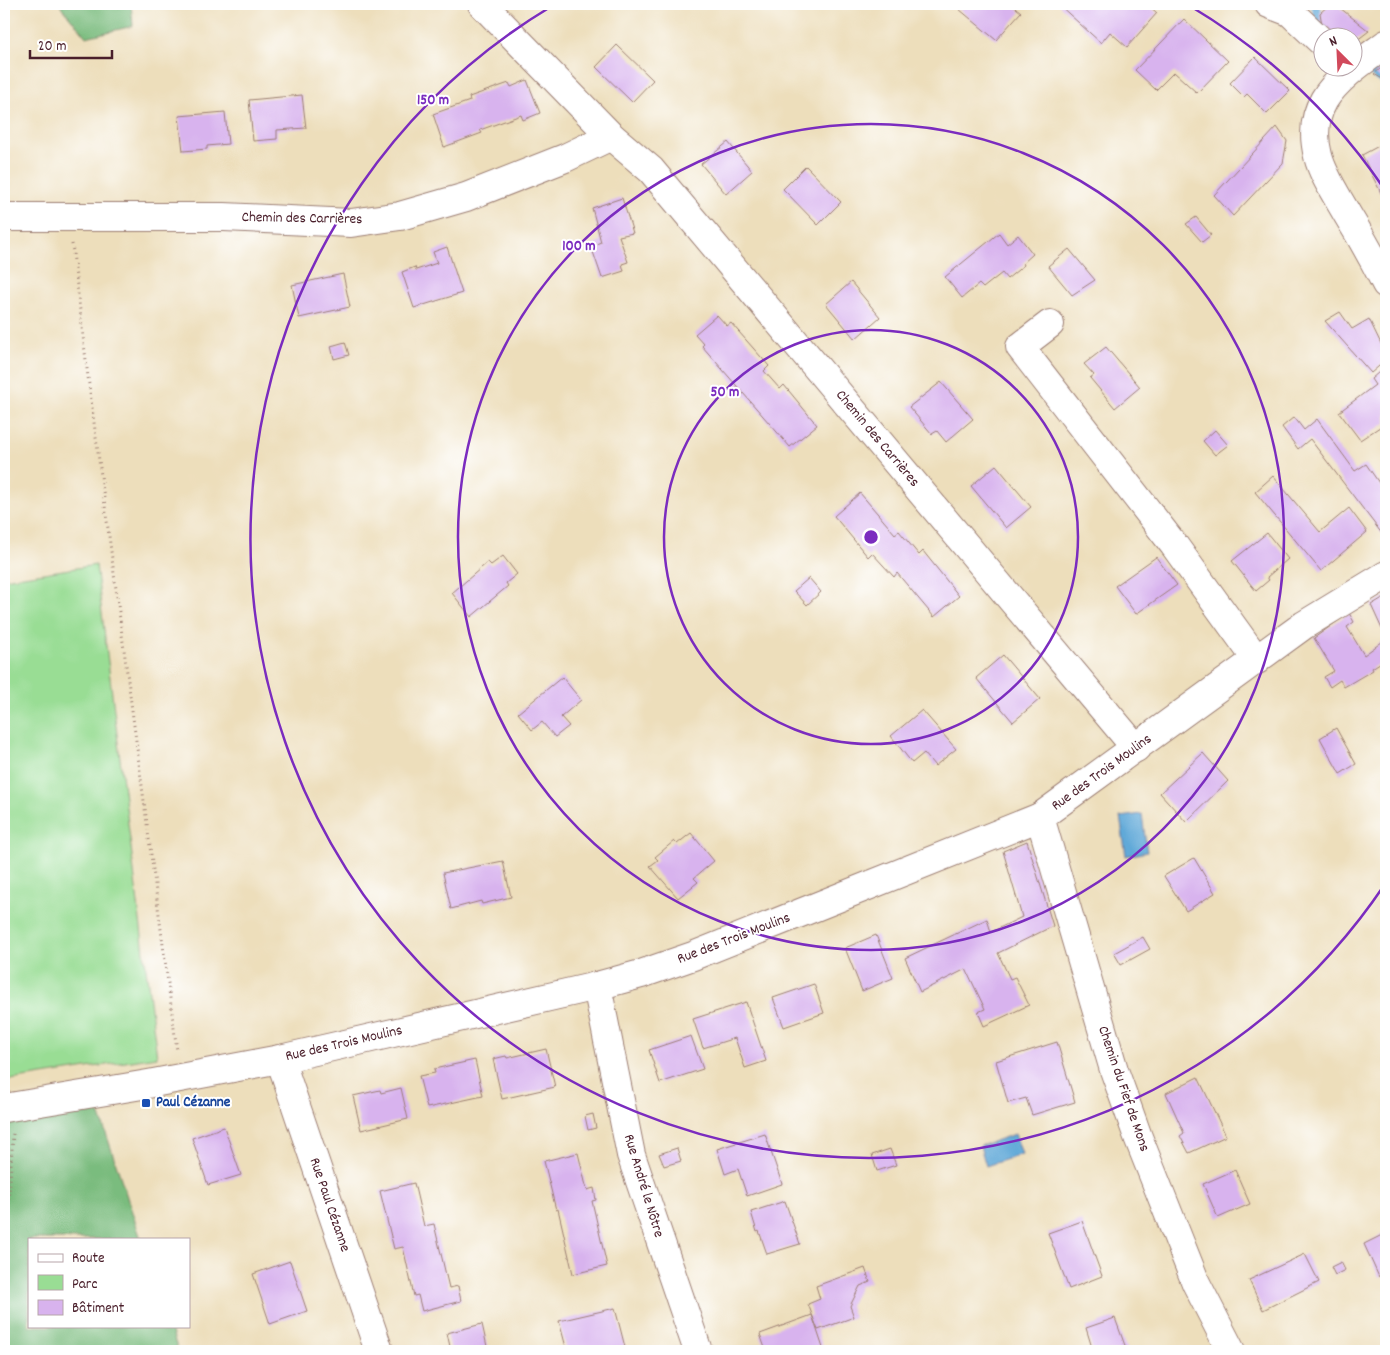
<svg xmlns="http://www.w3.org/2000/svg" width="1390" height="1355" viewBox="0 0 1390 1355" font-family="Dekko,sans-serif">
<rect width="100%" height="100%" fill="#fff"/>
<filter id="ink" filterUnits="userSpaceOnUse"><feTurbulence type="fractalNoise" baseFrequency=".02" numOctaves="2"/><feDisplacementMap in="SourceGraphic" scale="10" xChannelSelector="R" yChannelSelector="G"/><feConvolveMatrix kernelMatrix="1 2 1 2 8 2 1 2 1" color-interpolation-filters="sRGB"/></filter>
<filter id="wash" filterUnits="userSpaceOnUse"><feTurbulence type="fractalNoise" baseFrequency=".0096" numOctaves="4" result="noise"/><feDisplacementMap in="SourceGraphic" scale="20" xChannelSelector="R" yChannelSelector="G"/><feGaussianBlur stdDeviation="1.12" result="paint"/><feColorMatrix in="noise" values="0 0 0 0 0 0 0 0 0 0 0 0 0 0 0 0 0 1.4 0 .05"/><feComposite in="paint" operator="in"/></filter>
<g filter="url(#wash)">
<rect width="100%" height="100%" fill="#eddebb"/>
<polygon fill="#99dd94" stroke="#727e60" points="96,565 157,1057 4,1081 4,579"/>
<g fill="#7abc7e" stroke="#626e54">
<polygon points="59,4 131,4 133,26 86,37"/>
<polygon points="99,1112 141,1239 29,1239 29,1326 170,1326 178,1351 4,1351 4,1124"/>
</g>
<g fill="#61a9d8" stroke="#566482">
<polygon points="1142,814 1147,852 1126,856 1120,817"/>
<polygon points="1015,1134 1022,1154 986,1166 980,1146"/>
</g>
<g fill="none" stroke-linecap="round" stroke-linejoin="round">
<g stroke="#61a9d8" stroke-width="9">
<polyline points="1315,4 1323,31"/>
<polyline points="1362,65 1386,82"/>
</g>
</g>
<g id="blocks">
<g fill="#d8b3ee">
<polygon points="953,4 1011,4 1021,12 996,40"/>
<polygon points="1058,4 1147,4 1157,13 1127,47 1110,32 1101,43"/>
<polygon points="1330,4 1335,4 1369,31 1352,44 1352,38 1339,38 1322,24 1321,19 1320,13"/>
<polygon points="1184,19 1228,61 1197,93 1174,72 1156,90 1135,70"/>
<polygon points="617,45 653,80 632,102 596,67"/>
<polygon points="1255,57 1290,91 1267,114 1247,94 1244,97 1230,83"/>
<polygon points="1386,64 1386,81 1374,74"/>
<polygon points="527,80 540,113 523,120 521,115 480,130 482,133 444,147 433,114 470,101 469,97 509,83 511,87"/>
<polygon points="302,95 306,128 277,130 277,139 253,141 249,100"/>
<polygon points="225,112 228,144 207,146 207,149 183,151 179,116"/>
<polygon points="1277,127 1287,141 1283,163 1233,216 1214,195"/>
<polygon points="728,142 752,171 726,194 701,164"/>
<polygon points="1386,142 1386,203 1362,155"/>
<polygon points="806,166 841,202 818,225 783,189"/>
<polygon points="622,198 633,233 619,236 628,262 622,264 624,271 602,278 591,246 601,242 592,208"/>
<polygon points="1196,217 1211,235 1202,242 1186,224"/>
<polygon points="999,233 1007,244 1018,235 1033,254 1023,263 1024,265 1007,279 1002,273 983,288 979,284 962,298 945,277"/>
<polygon points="447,247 462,293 414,308 402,272 415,267 416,270 437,263 433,252"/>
<polygon points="1069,249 1095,280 1072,295 1048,266"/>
<polygon points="343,274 350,307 299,318 292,285"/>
<polygon points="851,282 880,317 855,339 826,304"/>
<polygon points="1340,312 1352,329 1369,319 1386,354 1386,360 1371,373 1325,321"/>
<polygon points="717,315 727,326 731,323 769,366 764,371 780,389 784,385 817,425 790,447 702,346 704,344 695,334"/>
<polygon points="345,342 349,355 334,359 331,346"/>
<polygon points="1106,347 1140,387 1115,408 1090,378 1094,375 1084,364"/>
<polygon points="1386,366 1386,423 1360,440 1339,412 1375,385 1371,379"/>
<polygon points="941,382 973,419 946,442 937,431 932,434 909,407"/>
<polygon points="1294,417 1304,430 1317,419 1355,471 1366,464 1386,493 1386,539 1310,439 1298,449 1282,427"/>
<polygon points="1215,430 1228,445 1215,455 1203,441"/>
<polygon points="996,465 1031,507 1006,528 971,486"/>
<polygon points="1273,476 1320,532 1349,508 1367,532 1321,571 1255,492"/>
<polygon points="860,493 895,534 899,531 919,555 923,551 959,596 934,617 897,573 894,577 872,553 868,557 834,516"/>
<polygon points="1267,533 1288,559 1267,577 1269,580 1256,591 1232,561"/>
<polygon points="503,556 517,574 506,583 508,586 471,617 452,593 488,562 491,565"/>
<polygon points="1156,557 1177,585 1136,614 1115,586"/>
<polygon points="809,578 821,592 807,605 794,591"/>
<polygon points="1386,596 1386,627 1382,629 1371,605"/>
<polygon points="1349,613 1354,622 1347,627 1364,655 1386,639 1386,659 1372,668 1373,670 1344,687 1340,680 1330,687 1324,677 1334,671 1314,638"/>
<polygon points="1003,655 1040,699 1013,722 976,678"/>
<polygon points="562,677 581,700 561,717 569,726 555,737 542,722 532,730 518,713"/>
<polygon points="922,710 956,749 935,766 924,753 912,763 891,736"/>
<polygon points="1336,728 1356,764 1340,774 1320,738"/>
<polygon points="1203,753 1228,781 1186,822 1160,793"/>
<polygon points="691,833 714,861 694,878 698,882 678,898 650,866 658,860 655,857 674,841 677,844"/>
<polygon points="1027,841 1053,926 998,953 1010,979 1015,977 1029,1005 984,1026 978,1012 985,1009 966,969 920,992 905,958 987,919 991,932 1022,917 1003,851"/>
<polygon points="1194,858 1215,893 1186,911 1164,876"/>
<polygon points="503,861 511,897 482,904 481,901 451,909 443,873"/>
<polygon points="876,935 893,978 862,991 845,948"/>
<polygon points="1143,937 1150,949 1121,965 1114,953"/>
<polygon points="814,984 824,1013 784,1027 773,998"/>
<polygon points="746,1002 766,1061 745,1068 735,1038 703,1048 693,1019"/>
<polygon points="691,1036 703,1069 660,1083 649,1050"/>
<polygon points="1057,1042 1075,1102 1032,1115 1026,1098 1008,1103 996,1061"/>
<polygon points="546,1049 555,1087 502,1099 493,1059 506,1056 507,1058"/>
<polygon points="475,1060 483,1096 427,1108 419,1076 435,1073 434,1069"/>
<polygon points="1198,1077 1226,1136 1189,1153 1180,1136 1184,1133 1166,1093"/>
<polygon points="401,1088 408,1119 361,1130 353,1096 380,1090 381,1093"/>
<polygon points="593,1114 596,1128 588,1130 585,1116"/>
<polygon points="224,1127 241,1175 208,1185 192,1138"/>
<polygon points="765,1134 782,1184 747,1196 738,1169 725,1174 717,1149"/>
<polygon points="677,1148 681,1161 664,1166 659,1154"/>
<polygon points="890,1149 896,1165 877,1171 872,1155"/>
<polygon points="578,1153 587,1190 594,1188 596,1200 592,1201 607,1266 573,1274 558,1209 556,1210 544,1161"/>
<polygon points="1235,1170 1250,1204 1218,1218 1203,1184"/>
<polygon points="414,1183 424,1226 434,1224 449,1288 458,1286 461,1301 422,1311 418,1295 414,1296 403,1247 394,1249 380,1191"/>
<polygon points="785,1201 800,1244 767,1254 759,1231 757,1232 751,1212"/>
<polygon points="1082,1221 1102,1276 1069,1289 1048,1233"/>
<polygon points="1386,1233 1386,1273 1379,1277 1364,1244"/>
<polygon points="1305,1254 1319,1282 1263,1310 1249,1280"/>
<polygon points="290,1261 307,1311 270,1324 253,1274"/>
<polygon points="1341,1262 1345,1270 1335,1275 1331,1267"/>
<polygon points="865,1268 870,1282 860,1286 850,1306 854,1317 818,1330 808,1304 820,1299 816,1286"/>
<polygon points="615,1308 626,1351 567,1351 559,1321"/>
<polygon points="812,1315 823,1348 814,1351 766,1351 760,1334"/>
<polygon points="1115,1318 1127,1351 1093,1351 1086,1328"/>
<polygon points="482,1324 488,1351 451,1351 447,1333"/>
</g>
</g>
</g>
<g filter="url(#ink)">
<use href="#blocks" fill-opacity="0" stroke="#9c7e73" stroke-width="1"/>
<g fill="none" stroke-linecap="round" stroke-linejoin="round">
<defs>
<g id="minor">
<polyline points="482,4 611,136 651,170 1136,748"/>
<polyline points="1269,4 1290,12 1322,42"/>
<path d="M 1386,44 C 1366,59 1337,78 1324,100 C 1314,117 1313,136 1318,156 C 1323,176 1337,196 1347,214 C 1361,237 1374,260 1386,284"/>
<polyline points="4,217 224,217 351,223 400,216 466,197 565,158 611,136"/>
<polyline points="1050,324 1020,347 1174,545 1257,660"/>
<polyline points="1040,817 1114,1070 1138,1137 1196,1283 1231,1351"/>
<polyline points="597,986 631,1155 698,1351"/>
<polyline points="280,1059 379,1351"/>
<polyline points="4,1108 148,1084 280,1059 597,986 641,974 693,956 1040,817 1304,625 1386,575"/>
</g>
</defs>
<use href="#minor" stroke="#9c7e73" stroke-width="30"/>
<g stroke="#9c7e73" stroke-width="3" stroke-dasharray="1 4" stroke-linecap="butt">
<polyline points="72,244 88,377 177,1051"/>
<polyline points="4,1218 8,1214 13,1133"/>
</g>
<use href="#minor" stroke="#fff" stroke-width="28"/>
</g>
</g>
<g fill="none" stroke="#7b2cbf" stroke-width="2.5">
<circle cx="871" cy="537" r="207"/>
<circle cx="871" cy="537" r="413"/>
<path d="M1385 884A620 620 0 1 1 552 6M1190 6A620 620 0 0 1 1385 190"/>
</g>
<rect fill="#1a4fb4" stroke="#fff" stroke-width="2" x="141" y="1098" width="10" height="10" rx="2.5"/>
<g text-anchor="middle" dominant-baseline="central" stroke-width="4" stroke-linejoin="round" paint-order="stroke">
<g font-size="15" fill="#4a1f2b" stroke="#fff">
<text transform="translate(302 219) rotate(1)">Chemin des Carrières</text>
<text transform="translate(877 439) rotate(50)">Chemin des Carrières</text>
<text transform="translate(1102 773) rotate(-36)">Rue des Trois Moulins</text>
<text transform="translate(734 939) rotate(-21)">Rue des Trois Moulins</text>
<text transform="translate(344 1044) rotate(-13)">Rue des Trois Moulins</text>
<text transform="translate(1123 1089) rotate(71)">Chemin du Fief de Mons</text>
<text transform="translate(643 1186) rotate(73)">Rue André le Nôtre</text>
<text transform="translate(329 1205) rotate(71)">Rue Paul Cézanne</text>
</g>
<g font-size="15" font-weight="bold" fill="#164399" stroke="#fff" text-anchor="start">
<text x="156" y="1103">Paul Cézanne</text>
</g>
</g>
<circle cx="871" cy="537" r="8" fill="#7b2cbf" stroke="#fff" stroke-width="2.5"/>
<g font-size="15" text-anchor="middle" font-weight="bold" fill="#7b2cbf" stroke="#fff" stroke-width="4" stroke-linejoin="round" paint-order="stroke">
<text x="433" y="104">150 m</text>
<text x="579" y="250">100 m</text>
<text x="725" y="396">50 m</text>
</g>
<rect width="1390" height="1355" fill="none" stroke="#fff" stroke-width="20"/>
<rect x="28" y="1238" width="162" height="90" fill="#ffffff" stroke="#b7a5aa"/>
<rect x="38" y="1254" width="25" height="8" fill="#ffffff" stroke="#b7a5aa"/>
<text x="72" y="1262" font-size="15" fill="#4a1f2b">Route</text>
<rect x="38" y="1275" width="25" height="15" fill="#99dd94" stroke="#b7a5aa"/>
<text x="72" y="1288" font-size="15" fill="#4a1f2b">Parc</text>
<rect x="38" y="1300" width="25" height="15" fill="#d8b3ee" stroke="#b7a5aa"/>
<text x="72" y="1312" font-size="15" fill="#4a1f2b">Bâtiment</text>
<g transform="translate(1338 52) rotate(336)"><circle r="24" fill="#ffffff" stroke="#b7a5aa"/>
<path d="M0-4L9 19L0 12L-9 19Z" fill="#d1495b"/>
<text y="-8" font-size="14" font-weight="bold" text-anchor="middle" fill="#4a1f2b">N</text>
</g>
<path d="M30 50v8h82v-8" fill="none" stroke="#4a1f2b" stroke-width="2.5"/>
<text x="38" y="50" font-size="15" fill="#4a1f2b" stroke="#ffffff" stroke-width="4" paint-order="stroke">20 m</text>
</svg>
